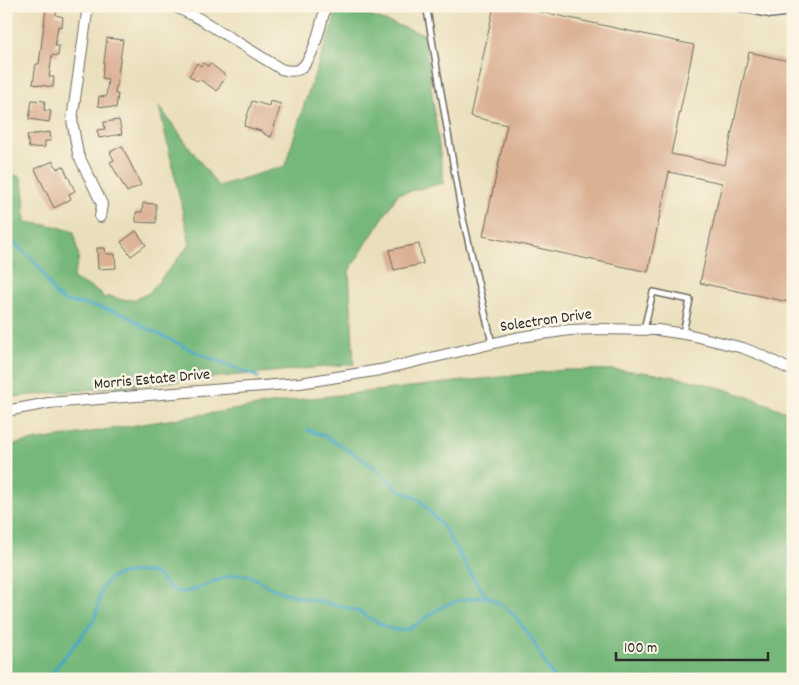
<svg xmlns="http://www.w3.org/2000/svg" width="799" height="685" viewBox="0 0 799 685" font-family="Dekko,sans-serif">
<rect width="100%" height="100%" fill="#fcf5e5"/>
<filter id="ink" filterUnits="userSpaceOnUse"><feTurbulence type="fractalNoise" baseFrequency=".02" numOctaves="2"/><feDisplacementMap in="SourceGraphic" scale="10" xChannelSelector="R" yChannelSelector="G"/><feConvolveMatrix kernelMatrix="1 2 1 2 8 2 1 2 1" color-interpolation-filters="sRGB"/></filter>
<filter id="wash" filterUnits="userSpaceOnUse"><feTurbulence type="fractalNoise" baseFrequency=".0096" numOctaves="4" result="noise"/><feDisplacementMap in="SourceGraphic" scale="20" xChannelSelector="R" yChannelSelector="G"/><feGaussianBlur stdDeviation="1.12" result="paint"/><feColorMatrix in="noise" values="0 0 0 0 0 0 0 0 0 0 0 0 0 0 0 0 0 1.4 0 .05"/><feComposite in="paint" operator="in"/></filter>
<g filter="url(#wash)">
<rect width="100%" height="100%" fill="#eadfbc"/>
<g fill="#76b87a" stroke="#507252">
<polygon points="339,6 424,34 444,183 398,194 349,271 354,364 11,397 6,390 6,173 21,177 24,195 25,222 55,226 74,232 79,258 73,278 101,293 103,298 110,296 122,300 136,299 149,293 190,244 159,106 218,186 285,166 305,102"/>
<path d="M 563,370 C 586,370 609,369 632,371 C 688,376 742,392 793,415 L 793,679 L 6,679 L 6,447 L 21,443 L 303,399 Z"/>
</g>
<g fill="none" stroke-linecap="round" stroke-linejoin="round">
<g stroke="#45a6c4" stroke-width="3">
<polyline points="6,235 33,260 40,268 55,294 64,301 98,307 125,314 144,327 200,354 258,377"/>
<polyline points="308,430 325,436 354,454 374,467 398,489 420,500 444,528 476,583 488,597 504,606 516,617 530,636 554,679"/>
<path d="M 47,679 C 62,658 81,640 94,619 C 101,606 96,592 108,580 C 115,573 147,569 155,574 C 164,579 167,590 179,592 C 200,594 223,570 248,576 C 255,577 261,583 268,586 C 276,590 285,593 293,595 C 315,602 338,603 359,612 C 370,617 389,632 401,630 C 414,629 426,617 437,610 C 453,600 469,598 488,597"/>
<polyline points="662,679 696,674 722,679"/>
</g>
</g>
<g id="blocks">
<g fill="#dbb194">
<polygon points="494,6 514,6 694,45 671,154 725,165 749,52 793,62 793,303 700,283 722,183 669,172 648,272 483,236 507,125 470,116"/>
<polygon points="46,8 57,10 56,15 63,17 62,27 58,26 55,46 59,46 58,56 52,55 49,77 54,77 53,87 33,84 36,64 39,64"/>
<polygon points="107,38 123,40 115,94 118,94 116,108 98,106 99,96 106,97 108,79 102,78"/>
<polygon points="197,63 201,66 203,63 208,66 210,63 226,76 217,91 199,79 197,81 189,76"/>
<polygon points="32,100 45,101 44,110 51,111 49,122 29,119"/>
<polygon points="252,101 269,106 270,101 281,104 271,137 264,134 264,132 244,126"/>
<polygon points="119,120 122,134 99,138 97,130 105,129 104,122"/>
<polygon points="50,132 51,141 45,141 45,147 29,148 27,135"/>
<polygon points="122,146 141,185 127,192 110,162 114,160 110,152"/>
<polygon points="53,161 57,169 63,166 75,191 69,194 71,199 54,208 35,169"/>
<polygon points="143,203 156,204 156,223 136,222 136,212 142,212"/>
<polygon points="136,231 146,245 131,256 121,242"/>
<polygon points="419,244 423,264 394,270 389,250"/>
<polygon points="97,248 105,248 106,254 115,254 116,268 98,269"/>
</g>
</g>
</g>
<g filter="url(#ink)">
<use href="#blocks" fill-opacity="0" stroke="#6e6a5e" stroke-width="1"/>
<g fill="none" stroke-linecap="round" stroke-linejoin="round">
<defs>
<g id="lane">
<polyline points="730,6 772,15 793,12"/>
<polyline points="427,10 461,210 492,343"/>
<polyline points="644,329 653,292 690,300 683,333"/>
</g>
<g id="street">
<polyline points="88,6 72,120 78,154 102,204 100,217"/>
<path d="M 174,6 L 200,19 L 281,69 C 288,71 294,72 300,69 C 314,60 321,22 326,6"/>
<polyline points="6,411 49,403 300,383 380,370 520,337 570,330 598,329 658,330 691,335 743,348 761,355 793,371"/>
</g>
</defs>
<use href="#lane" stroke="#6e6a5e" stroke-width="8"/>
<use href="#street" stroke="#6e6a5e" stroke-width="12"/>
<use href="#lane" stroke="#fff" stroke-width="5"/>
<use href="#street" stroke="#fff" stroke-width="10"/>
</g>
</g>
<g text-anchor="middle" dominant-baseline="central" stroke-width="5" stroke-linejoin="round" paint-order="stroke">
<g font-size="16" fill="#2b2b2b" stroke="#fcf5e5">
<text transform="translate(546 321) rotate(-8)">Solectron Drive</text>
<text transform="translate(152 380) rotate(-5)">Morris Estate Drive</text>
</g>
</g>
<rect width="799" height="685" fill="none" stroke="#fcf5e5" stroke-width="25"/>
<path d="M616 652v8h152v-8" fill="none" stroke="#2b2b2b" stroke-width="2.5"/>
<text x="624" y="652" font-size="15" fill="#2b2b2b" stroke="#fcf5e5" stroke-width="4" paint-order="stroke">100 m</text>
</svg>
